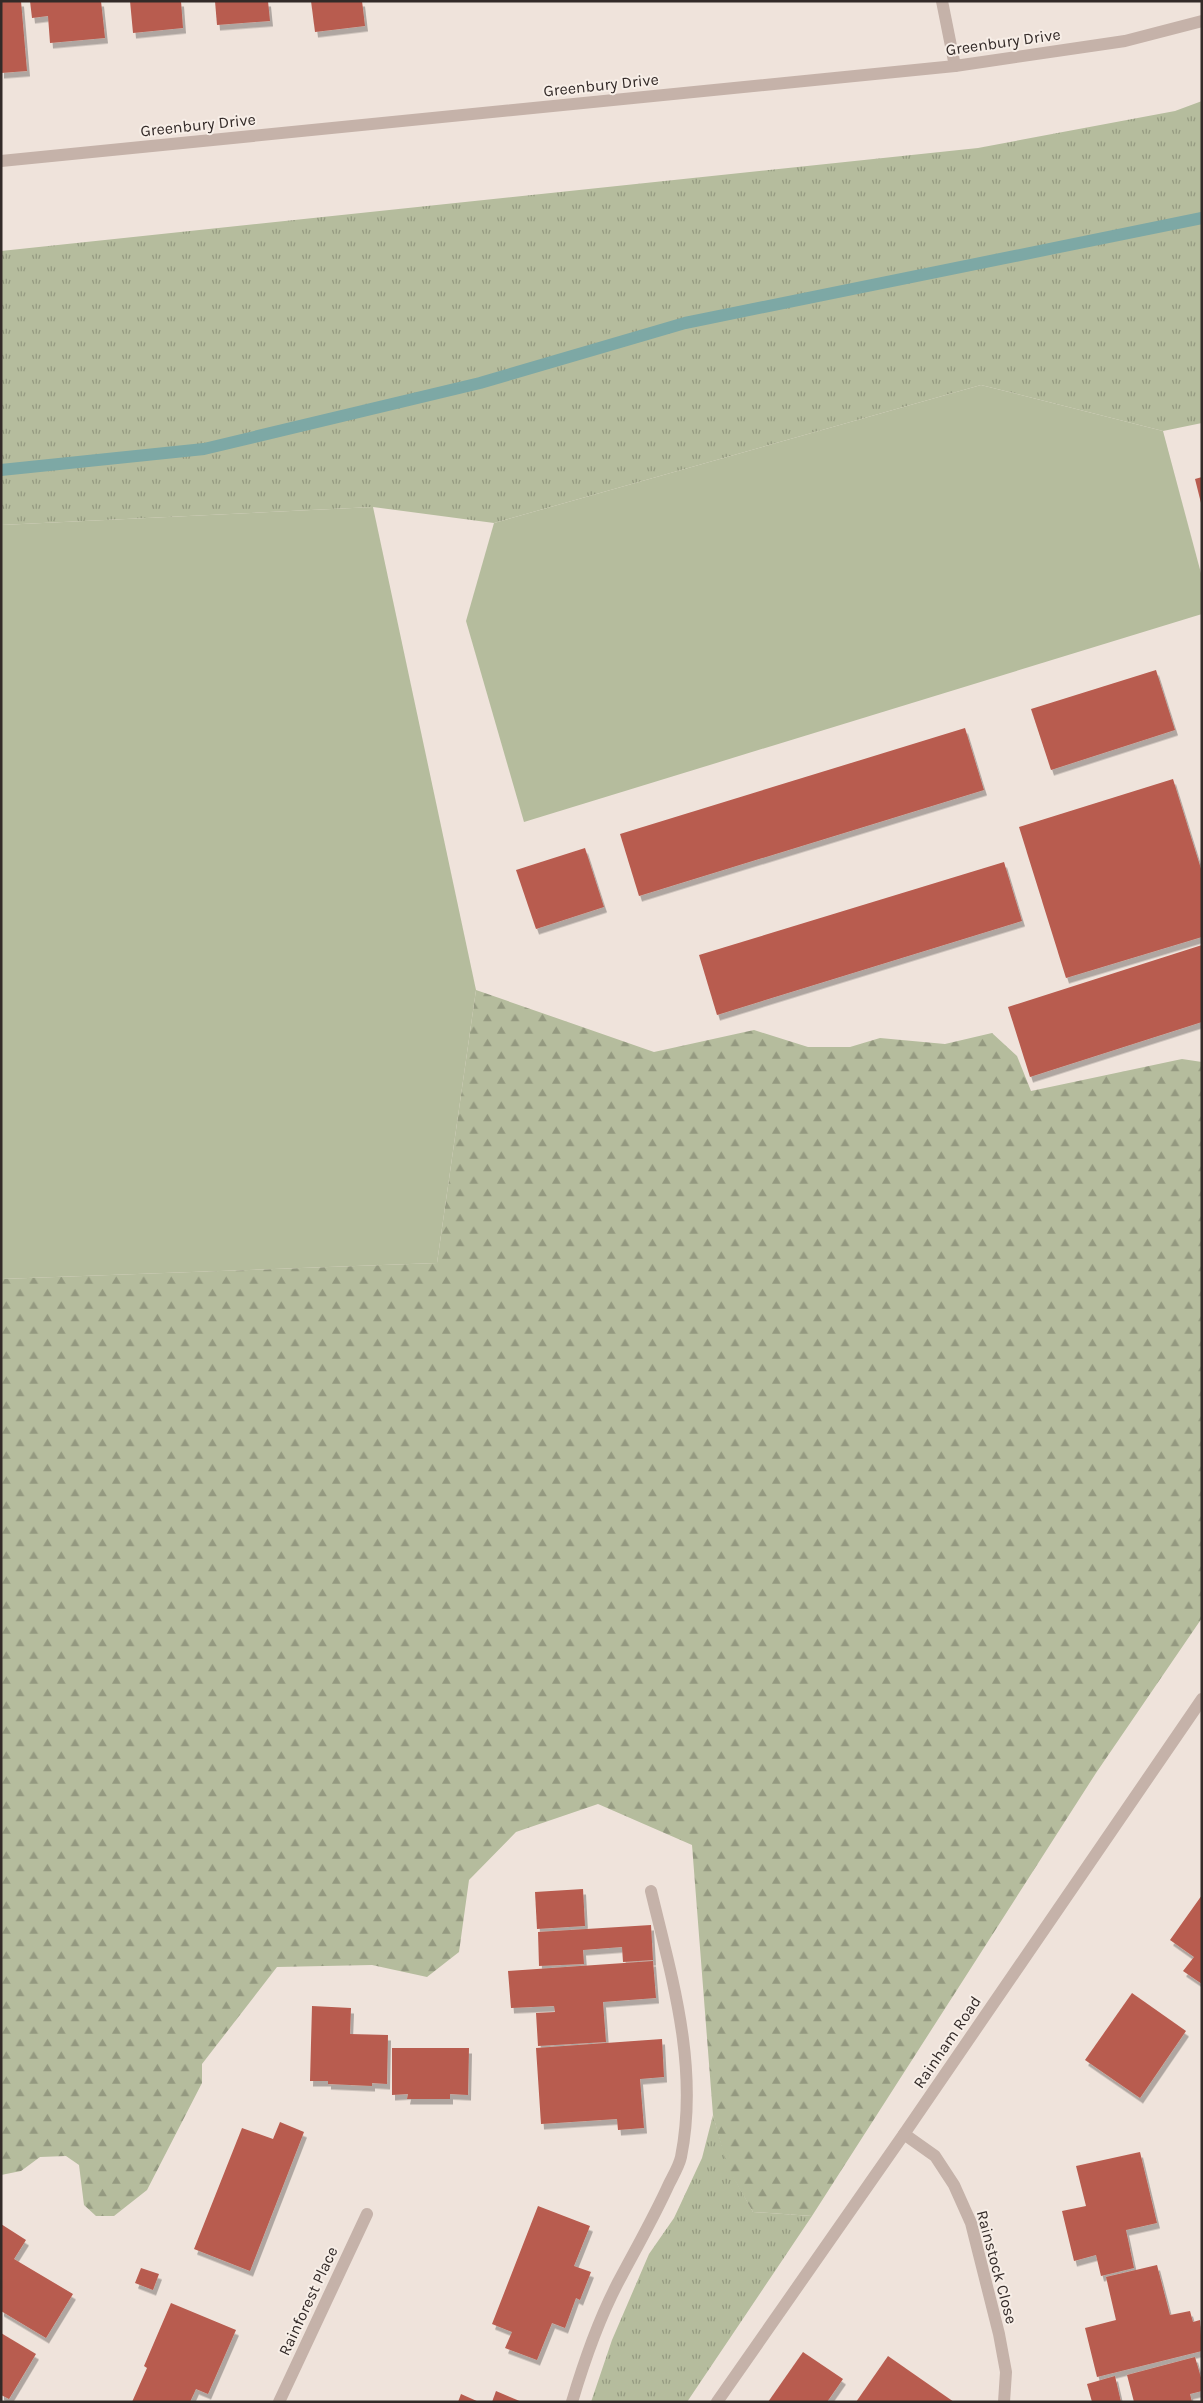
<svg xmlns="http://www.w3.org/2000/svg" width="1203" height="2403" viewBox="0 0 1203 2403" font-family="Karla,sans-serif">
<defs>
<pattern id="grass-tufts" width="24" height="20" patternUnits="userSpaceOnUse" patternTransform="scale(1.25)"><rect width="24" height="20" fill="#b5bc9d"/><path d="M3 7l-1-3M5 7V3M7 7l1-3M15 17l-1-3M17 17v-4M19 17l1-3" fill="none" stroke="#949980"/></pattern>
<pattern id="forest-firs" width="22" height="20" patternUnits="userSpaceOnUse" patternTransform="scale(1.25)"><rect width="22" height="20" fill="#b5bc9d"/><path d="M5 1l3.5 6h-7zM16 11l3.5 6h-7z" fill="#949980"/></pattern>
<filter id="shadow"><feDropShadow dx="3" dy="5.5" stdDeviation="0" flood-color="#0004"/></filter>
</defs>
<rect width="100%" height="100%" fill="#efe3db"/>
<g fill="url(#grass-tufts)">
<polygon points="1202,101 1202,423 1163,431 981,385 494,523 373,507 1,525 1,251 978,148 1175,111"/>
<polygon points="713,2115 728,2167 753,2212 812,2216 687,2402 591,2402 612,2340 649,2254 674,2218 702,2158"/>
</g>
<polygon fill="url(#forest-firs)" points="476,990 654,1052 754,1030 808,1047 850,1047 880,1038 945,1044 992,1033 1017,1056 1031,1091 1182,1059 1202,1062 1202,1618 1096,1773 812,2216 753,2212 727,2167 713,2115 692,1845 598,1804 516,1832 469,1880 459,1952 427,1977 372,1965 277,1967 202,2064 202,2083 147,2190 114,2216 96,2216 84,2205 79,2165 66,2156 40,2157 21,2171 1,2175 1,1279 437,1263"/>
<g fill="#b5bc9d">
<polygon points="981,385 1163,431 1202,577 1202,614 524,822 466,621 494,523"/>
<polygon points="373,507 476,990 437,1263 1,1279 1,525"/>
</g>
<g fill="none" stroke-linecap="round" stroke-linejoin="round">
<polyline stroke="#7da8a5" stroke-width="12" points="1,470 204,449 480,383 685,323 1202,218"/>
</g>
<g fill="#b85c4f" filter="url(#shadow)">
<polygon points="1,1 21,1 27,71 1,73"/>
<polygon points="30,1 101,1 105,38 50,43 48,16 32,18"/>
<polygon points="130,1 181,1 183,28 133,33"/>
<polygon points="215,1 268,1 270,21 217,25"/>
<polygon points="311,1 362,1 365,26 315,32"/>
<polygon points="1202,477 1202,503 1201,503 1195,479"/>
<polygon points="1156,670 1175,730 1051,770 1031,709"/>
<polygon points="965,728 984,790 639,896 620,834"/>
<polygon points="1173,779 1202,872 1202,937 1066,978 1019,827"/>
<polygon points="585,848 604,907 536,929 516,870"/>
<polygon points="1004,862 1022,921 717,1015 699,955"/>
<polygon points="1202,945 1202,1022 1030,1077 1008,1007"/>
<polygon points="583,1889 585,1926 537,1929 535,1892"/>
<polygon points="1202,1895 1202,1984 1183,1971 1194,1957 1170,1940"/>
<polygon points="651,1925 653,1960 623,1962 622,1947 583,1950 584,1964 539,1966 538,1932"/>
<polygon points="653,1961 656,1998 603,2002 606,2042 538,2046 536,2013 555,2012 554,2006 511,2008 508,1971"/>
<polygon points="1132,1993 1186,2031 1140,2098 1085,2060"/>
<polygon points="312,2006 351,2008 350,2034 388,2035 387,2084 372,2083 372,2086 328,2084 328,2081 310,2081"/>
<polygon points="662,2039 664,2077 640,2079 644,2128 618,2130 617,2119 541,2124 536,2048"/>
<polygon points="392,2048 469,2048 468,2095 450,2094 450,2099 407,2099 408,2094 392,2095"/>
<polygon points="280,2122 304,2132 250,2271 194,2249 242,2128 273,2139"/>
<polygon points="1140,2152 1157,2223 1126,2230 1134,2268 1101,2276 1096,2255 1074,2261 1062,2211 1086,2206 1076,2166"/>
<polygon points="538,2206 590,2226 574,2266 591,2272 580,2300 576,2298 565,2328 552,2323 537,2360 505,2348 512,2332 492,2324"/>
<polygon points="1,2224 26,2240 14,2259 73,2294 46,2338 1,2311"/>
<polygon points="1157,2265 1170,2315 1190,2311 1193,2322 1200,2320 1202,2351 1097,2377 1085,2328 1116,2320 1106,2277"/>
<polygon points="141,2268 159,2274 153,2290 135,2283"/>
<polygon points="171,2303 236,2330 208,2394 196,2389 190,2402 132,2402 147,2368 144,2366"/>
<polygon points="1,2333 36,2354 9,2399 1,2395"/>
<polygon points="803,2352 843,2379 827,2402 768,2402"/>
<polygon points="888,2356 954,2402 856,2402"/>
<polygon points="1195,2357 1202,2381 1202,2391 1190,2394 1192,2402 1134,2402 1127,2375"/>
<polygon points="1115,2376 1121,2402 1092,2402 1087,2384"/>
<polygon points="496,2391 522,2402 492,2402"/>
<polygon points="461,2394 479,2402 458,2402"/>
</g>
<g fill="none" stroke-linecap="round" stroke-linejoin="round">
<path stroke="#c5b2a9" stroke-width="12" d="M 572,2402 C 585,2358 600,2315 622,2275 C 638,2245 655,2215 669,2184 C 673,2176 679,2166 681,2157 C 699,2067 672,1978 651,1891"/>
<g stroke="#c5b2a9" stroke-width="12">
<polyline points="942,1 955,66"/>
<polyline points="1,161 955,66 1125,41 1202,21"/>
<polyline points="904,2134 935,2156 954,2185 971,2223 999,2334 1006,2372 1004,2402"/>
<polyline points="279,2402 367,2214"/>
<polyline points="717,2402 904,2134 1202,1699"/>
</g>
</g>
<g text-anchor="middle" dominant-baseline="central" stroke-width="4" stroke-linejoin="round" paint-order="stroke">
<g font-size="16" fill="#332a28" stroke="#f7eee7">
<text transform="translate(1003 42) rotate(-8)">Greenbury Drive</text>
<text transform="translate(601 85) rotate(-6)">Greenbury Drive</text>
<text transform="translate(198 125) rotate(-6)">Greenbury Drive</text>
<text transform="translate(947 2042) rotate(-56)">Rainham Road</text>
<text transform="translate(997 2267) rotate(75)">Rainstock Close</text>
<text transform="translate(308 2301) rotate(-65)">Rainforest Place</text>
</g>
</g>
<rect width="1203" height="2403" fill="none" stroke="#332a28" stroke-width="5"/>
</svg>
